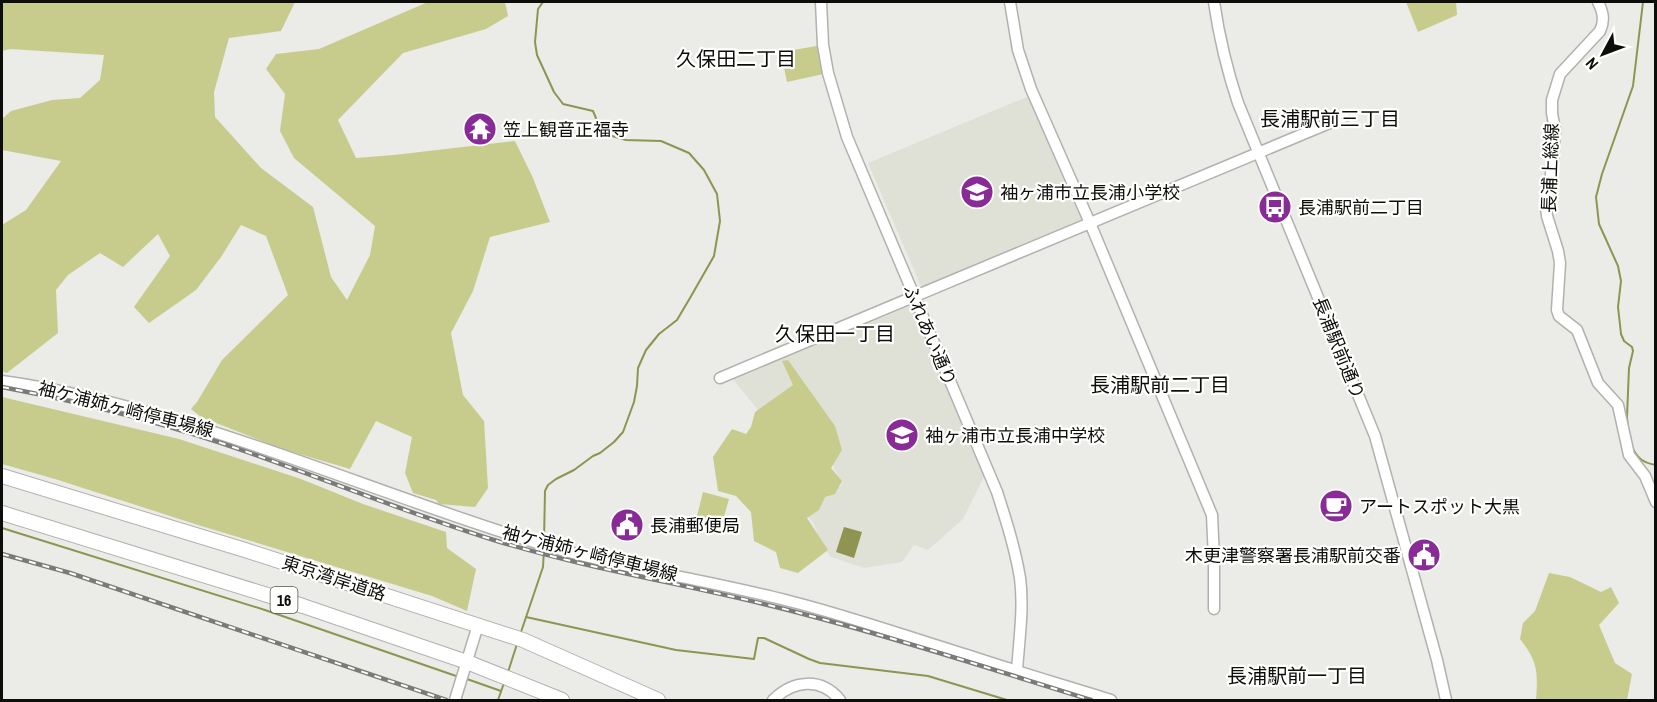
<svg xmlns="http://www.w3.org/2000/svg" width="1657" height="702" viewBox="0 0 1657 702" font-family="'Archivo Narrow','Noto Sans JP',sans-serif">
<rect width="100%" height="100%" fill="#ebebe8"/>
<g fill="#e0e1d6">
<polygon points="1029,96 1086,220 923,291 868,163"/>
<polygon points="912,302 984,477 963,519 928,550 914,545 902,562 864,568 831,557 823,547 813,522 802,511 842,485 796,385 758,410 732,378"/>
</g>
<g fill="#c7cc8d">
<polygon points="2,2 295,2 281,31 229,38 214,92 215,117 261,168 313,207 331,277 347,300 370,255 375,226 294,158 280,131 285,94 266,69 276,54 319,49 428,2 505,2 508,16 486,29 403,53 338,120 356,158 394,155 515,141 533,178 550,222 490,237 473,291 451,333 463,395 484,421 488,488 475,507 439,504 436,500 413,493 405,473 412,437 376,421 350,469 279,448 201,417 191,409 197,402 222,360 288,295 266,236 241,225 221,257 196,290 149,323 134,307 170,256 158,234 123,267 100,253 68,275 56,290 58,333 7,373 2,371 2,225 26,210 61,161 2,150 2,119 11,111 52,100 80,98 100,80 104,55 10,49 2,51"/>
<polygon points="1406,2 1456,2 1457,15 1418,32"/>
<polygon points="823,45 828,73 787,82 781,52"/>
<polygon points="788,360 835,426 842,450 831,468 842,481 835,494 825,497 819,510 807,518 828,550 798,573 780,568 776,552 754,541 751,512 736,496 718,491 713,457 732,429 746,434 751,427 755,412 793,385 782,361"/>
<polygon points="2,397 179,439 301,479 363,504 446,532 447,548 476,569 467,611 432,596 198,525 55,479 2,464"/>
<polygon points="703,492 729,499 721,527 696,520"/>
<path d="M 1549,573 L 1570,577 L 1601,592 L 1611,587 L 1619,603 L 1599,625 L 1615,663 L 1632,674 L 1627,700 L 1536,700 C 1538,672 1538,662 1520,639 L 1523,623 L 1535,611 Z"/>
</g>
<polygon fill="#8f9451" points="844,527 862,532 854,558 836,552"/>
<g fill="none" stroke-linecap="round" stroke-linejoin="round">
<g stroke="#8f9451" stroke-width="2">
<polyline points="543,2 538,9 535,42 537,55 554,92 563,104 593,111 600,128 605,134 626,140 661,141 689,153 704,170 717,194 720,221 714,256 690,298 677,320 659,334 646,350 638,368 637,386 634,402 623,432 614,442 600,453 593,456 574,470 556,479 548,485 545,491 544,540"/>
<polyline points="1628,429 1627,417 1629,368 1633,351 1632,347 1624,341 1621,334 1618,307 1621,281 1618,266 1599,224 1596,197 1602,174 1633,86 1643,2"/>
<path d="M 1633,449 C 1638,459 1644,463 1656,465"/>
<polyline points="2,528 265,610 459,677"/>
<polyline points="526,617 676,650 754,659 758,638 764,638 809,659 820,663 928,676 1007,700"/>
<polyline points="521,632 543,567 544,549"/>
<polyline points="508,672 517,644"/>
<polyline points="464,678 501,691"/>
<polyline points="498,700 504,683"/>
</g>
<defs>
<g id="secondary">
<path d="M 821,2 L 823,45 L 828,73 L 847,137 L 997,492 C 1006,520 1015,548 1020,578 C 1024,608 1019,640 1017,671"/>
<polyline points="1010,2 1018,50 1031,89 1090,223 1212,515 1214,559 1214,609"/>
<path d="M 1214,2 C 1219,36 1227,70 1238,103 L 1375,436 L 1437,660 L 1446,700"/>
<path d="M 1598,2 C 1603,12 1605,20 1600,31 L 1560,74 L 1552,100 L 1552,113 L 1555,130 L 1553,160 L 1546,208 L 1547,216 L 1558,251 L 1560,263 L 1557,310 L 1559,316 L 1577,330 L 1598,383 L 1618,405 L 1629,455 L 1645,476 L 1656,502"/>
<path d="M 720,378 C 928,291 1135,203 1344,117"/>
<path d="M 2,381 C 187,407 357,488 534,542 C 618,568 705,579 789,601 C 849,616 908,637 967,655 C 1015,671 1063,685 1111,700"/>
<polyline points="455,700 478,625"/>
<path d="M 773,700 C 793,680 821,677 840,700"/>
</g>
<g id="highway">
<polyline points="2,476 245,550 523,640 658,700"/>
<polyline points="2,513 303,606 467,662 562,700"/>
</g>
</defs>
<use href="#secondary" stroke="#b1b1ae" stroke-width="13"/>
<use href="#highway" stroke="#b1b1ae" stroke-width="16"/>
<use href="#secondary" stroke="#fff" stroke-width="10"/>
<use href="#highway" stroke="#fff" stroke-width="14"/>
<defs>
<g id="rail">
<path d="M 2,387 C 86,403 169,424 250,453 C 332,482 413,515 497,541 C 599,572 705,587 807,615 C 903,640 997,671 1091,700"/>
<polyline points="2,554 70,573 446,700"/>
</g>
</defs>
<use href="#rail" stroke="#7a7a78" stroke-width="4.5"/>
<use href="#rail" stroke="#fffffe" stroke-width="2" stroke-dasharray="7" stroke-linecap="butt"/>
</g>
<defs>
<symbol id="temple-disc" viewBox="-11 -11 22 22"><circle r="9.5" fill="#882b96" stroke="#fffffe"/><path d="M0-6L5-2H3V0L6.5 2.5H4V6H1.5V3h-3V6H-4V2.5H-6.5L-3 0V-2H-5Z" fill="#fff"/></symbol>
<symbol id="school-disc" viewBox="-11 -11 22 22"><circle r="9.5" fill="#882b96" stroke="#fffffe"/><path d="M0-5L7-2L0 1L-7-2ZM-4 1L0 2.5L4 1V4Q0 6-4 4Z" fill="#fff"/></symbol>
<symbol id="bus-disc" viewBox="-11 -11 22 22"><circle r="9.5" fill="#882b96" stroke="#fffffe"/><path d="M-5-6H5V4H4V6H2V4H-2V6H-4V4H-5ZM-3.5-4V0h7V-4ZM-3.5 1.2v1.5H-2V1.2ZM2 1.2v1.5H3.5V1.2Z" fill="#fff"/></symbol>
<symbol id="cafe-disc" viewBox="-11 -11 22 22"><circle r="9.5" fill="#882b96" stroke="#fffffe"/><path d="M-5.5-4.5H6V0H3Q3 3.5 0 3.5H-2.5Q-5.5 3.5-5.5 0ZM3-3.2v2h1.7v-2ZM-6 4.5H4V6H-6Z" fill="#fff"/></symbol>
<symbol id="civic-disc" viewBox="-11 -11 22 22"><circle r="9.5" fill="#882b96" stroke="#fffffe"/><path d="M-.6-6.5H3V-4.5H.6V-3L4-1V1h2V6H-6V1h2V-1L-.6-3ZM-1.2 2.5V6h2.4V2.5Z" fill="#fff"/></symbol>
</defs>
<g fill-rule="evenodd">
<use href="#temple-disc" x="461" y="110" width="38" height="38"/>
<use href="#school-disc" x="958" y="173" width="38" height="38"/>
<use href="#bus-disc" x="1256" y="188" width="38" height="38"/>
<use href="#school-disc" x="883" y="416" width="38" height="38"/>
<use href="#cafe-disc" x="1317" y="487" width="38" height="38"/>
<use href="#civic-disc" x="608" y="506" width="38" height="38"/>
<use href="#civic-disc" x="1405" y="536" width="38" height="38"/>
</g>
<g text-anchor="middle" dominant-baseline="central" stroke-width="4.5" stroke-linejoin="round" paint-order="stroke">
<rect fill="#fffffe" stroke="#565655" stroke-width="1.5" x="270.5" y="587" width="27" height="26" rx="4.5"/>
<g font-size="16" font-weight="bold" fill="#0d0d0c">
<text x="284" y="600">16</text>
</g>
<g font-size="18" fill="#0d0d0c" stroke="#fffffe" text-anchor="start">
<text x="503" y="129">笠上観音正福寺</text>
<text x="1000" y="192">袖ヶ浦市立長浦小学校</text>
<text x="1298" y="207">長浦駅前二丁目</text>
<text x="925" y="435">袖ヶ浦市立長浦中学校</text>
<text x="1359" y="506">アートスポット大黒</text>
<text x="650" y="525">長浦郵便局</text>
<text x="1401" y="555" text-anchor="end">木更津警察署長浦駅前交番</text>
</g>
<g font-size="18" fill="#0d0d0c" stroke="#fffffe">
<text transform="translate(1550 168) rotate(-88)">長浦上総線</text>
<text transform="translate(930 335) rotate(67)">ふれあい通り</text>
<text transform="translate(1339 348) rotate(68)">長浦駅前通り</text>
<text transform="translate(126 409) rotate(14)">袖ケ浦姉ヶ崎停車場線</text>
<text transform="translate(590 553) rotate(14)">袖ケ浦姉ヶ崎停車場線</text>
<text transform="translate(334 578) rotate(18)">東京湾岸道路</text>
</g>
<g font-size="20" fill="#0d0d0c" stroke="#fffffe">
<text x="736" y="58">久保田二丁目</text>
<text x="1330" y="118">長浦駅前三丁目</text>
<text x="835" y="333">久保田一丁目</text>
<text x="1160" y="384">長浦駅前二丁目</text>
<text x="1297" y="675">長浦駅前一丁目</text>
</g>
</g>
<rect width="1657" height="702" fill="none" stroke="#0d0d0c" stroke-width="6"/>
<g transform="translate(1603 54) rotate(229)" stroke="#fffffe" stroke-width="4.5" paint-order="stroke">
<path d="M0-4.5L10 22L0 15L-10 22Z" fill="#0d0d0c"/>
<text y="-9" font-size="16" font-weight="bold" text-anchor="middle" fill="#0d0d0c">N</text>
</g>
</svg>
